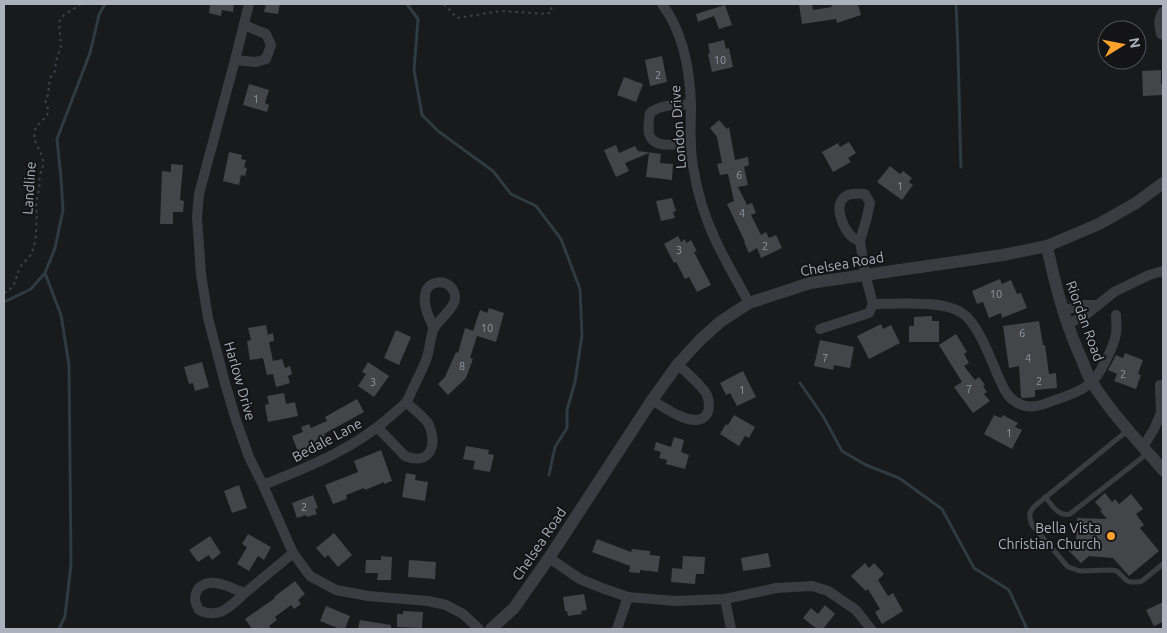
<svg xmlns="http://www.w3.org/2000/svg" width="1167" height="633" viewBox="0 0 1167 633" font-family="Ubuntu,sans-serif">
<rect width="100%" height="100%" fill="#191a1c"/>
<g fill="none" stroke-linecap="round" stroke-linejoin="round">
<g stroke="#2d3b42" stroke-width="3">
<polyline points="407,4 418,19 414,70 422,115 438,131 493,171 511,194 536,206 561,239 580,289 582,335 575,382 567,410 567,428 555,447 549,475"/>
<path d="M 956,4 C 959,58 959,113 961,167"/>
<polyline points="4,302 31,289 45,273"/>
<polyline points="800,383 823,416 842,451 866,465 899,478 942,509 974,568 1009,590 1027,629"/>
<polyline points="59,629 65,616 71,564 69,365 61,315 45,273 55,248 63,210 61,178 57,139 90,53 99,15 105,4"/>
</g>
</g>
<g fill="#434549">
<polygon points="210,4 234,4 233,12 222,10 221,16 209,13"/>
<polygon points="266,4 280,4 278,14 264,12"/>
<polygon points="799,4 812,4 813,10 832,7 831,4 858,4 861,15 837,23 836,19 802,24"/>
<polygon points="725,5 732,25 719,29 714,16 698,22 696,14"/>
<polygon points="724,40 726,49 729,48 733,67 712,72 708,54 710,53 708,44"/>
<polygon points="662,56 667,82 650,86 645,60"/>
<polygon points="1161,70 1161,84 1163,84 1163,95 1143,96 1142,71"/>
<polygon points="624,77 643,84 636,102 617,95"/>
<polygon points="249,84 269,90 265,103 269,105 267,112 243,105"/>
<polygon points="719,120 727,129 729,127 735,160 748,157 749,165 744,167 748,185 738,187 747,205 752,203 756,213 751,215 761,235 766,232 769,238 776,235 782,248 761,258 757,248 749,253 744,242 745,242 727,204 734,201 728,174 720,175 717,164 722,163 717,137 710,128"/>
<polygon points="849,142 856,153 848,158 851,162 833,172 822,152 838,143 840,147"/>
<polygon points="616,145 619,153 635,146 638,151 661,154 660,163 673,164 672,180 646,177 649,153 625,163 629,171 616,177 604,150"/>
<polygon points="229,152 242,155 241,159 246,160 244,167 247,168 245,176 241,175 239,185 223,181"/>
<polygon points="171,164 183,165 180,200 184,201 183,212 173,212 173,224 160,224 162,171 171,172"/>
<polygon points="890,166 900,174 903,171 912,178 909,182 913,185 902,200 877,182"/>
<polygon points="672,198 676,211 673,212 675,218 661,221 656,201"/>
<polygon points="678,236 681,242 685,239 686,243 691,240 697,251 694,252 711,285 697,292 689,277 685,279 676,262 674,263 664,244"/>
<polygon points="1000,279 1002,284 1011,280 1017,294 1021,293 1027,308 1002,318 1001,313 989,318 983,302 977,304 972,291"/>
<polygon points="489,308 504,313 496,342 477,336 470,358 473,359 466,378 448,395 438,384 445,377 456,352 458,353 465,328 473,331 480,310 487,313"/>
<polygon points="932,316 932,321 939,321 939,342 909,342 909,326 914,326 914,317"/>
<polygon points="1039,321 1043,345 1045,345 1049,374 1056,373 1057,388 1035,390 1035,397 1023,398 1021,397 1019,366 1009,368 1003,326"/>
<polygon points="881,324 883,329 891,325 900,343 869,359 857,336"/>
<polygon points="266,325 268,335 273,333 274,341 269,342 273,361 282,359 285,368 290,366 292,374 288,376 290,383 276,387 273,374 267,375 263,358 250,360 247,341 251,340 248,328"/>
<polygon points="396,330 411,337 399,365 384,358"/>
<polygon points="956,334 967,352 964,354 969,363 964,366 975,380 979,377 985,385 983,386 987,392 984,394 990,401 973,413 954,387 962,382 939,345"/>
<polygon points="820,340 854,347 850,368 834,365 833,370 814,366"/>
<polygon points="1125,353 1143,360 1138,374 1141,375 1136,389 1114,381 1117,374 1108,370 1116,355 1123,358"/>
<polygon points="202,362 209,387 195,391 193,383 189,384 184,367"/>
<polygon points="368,362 389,376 374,397 358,386 366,374 362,372"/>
<polygon points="743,371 756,397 737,406 730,393 726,395 720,383"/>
<polygon points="284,393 286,404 295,402 298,416 268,422 265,405 269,404 267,396"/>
<polygon points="357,399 364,412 324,434 325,436 316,440 318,444 298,452 292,436 303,432 301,427 309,424 311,428 327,421 325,417"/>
<polygon points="734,415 755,427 749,438 745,436 739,446 720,434 726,424 728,425"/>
<polygon points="994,415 1001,418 1003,415 1018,423 1015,427 1022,430 1012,449 984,434"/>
<polygon points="674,437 684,440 681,452 689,455 685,469 666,464 667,460 659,458 661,452 654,450 656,442 671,447"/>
<polygon points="466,446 489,450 488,454 494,455 490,472 473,469 475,461 463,459"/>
<polygon points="381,450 392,481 384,484 384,482 365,490 364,488 346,495 347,499 333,504 325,485 358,472 354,461"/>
<polygon points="406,473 416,475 415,480 428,482 425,501 402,497"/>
<polygon points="239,485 247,508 232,513 224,491"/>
<polygon points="1105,493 1112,502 1115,499 1119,504 1131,494 1143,509 1136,514 1144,525 1140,528 1159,551 1129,576 1113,558 1089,556 1081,563 1068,550 1076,543 1077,518 1107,519 1100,511 1102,510 1095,502"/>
<polygon points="313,495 318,508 315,509 317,514 307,517 306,515 297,518 292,503"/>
<polygon points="334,533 352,555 338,567 328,555 325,558 316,548"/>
<polygon points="248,534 271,547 264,560 258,556 249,571 237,564 247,547 242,544"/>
<polygon points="210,536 221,553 212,560 209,555 198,562 189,550"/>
<polygon points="597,539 631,552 632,549 650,551 650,555 660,556 658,572 640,570 640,573 629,572 630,566 592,552"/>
<polygon points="768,553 771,567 743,571 741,558"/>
<polygon points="381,556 392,557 391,580 377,580 378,573 365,573 366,560 381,560"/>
<polygon points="683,556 705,557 704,574 696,574 695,584 671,582 672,568 682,569"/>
<polygon points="409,560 436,562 435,579 408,577"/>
<polygon points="865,563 869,568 874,563 884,574 878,580 888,596 893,593 903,611 882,624 875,612 880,609 868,589 866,591 851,576"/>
<polygon points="295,581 305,594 298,600 301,604 294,609 291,605 275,617 277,620 269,626 271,629 252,629 245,619 275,598 274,597"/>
<polygon points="584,594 587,610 581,611 582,614 568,616 567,611 565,611 563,597"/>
<polygon points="1163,602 1163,622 1154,626 1146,610"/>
<polygon points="825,605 835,614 823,629 817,629 803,618 811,608 818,614"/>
<polygon points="326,606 350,616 345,629 340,629 320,621"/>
<polygon points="403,611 423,612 422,628 397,627 397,614 403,614"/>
<polygon points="360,620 391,625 391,629 358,629"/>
</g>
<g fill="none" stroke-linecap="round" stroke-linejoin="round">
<g stroke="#404349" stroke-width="2" stroke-dasharray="2.5 4" stroke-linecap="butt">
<polyline points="444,4 457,18 501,11 547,14 552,11 550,5 548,4"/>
<path d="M 4,293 C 18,286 14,279 20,268 C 22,263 27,260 30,256 C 37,244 36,227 37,213 C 35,206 37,198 39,190 C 40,185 39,180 40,175 C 41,171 43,168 43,164 C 44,152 31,142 35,130 C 40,117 54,120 45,100 L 48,95 L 50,78 L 55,71 L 56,61 L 61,46 L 59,22 L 64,15 L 81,4"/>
</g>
<g stroke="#3a3c41" stroke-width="5">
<path d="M 1127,431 L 1036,505 C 1028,512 1029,516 1032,525 L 1068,567 L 1080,571 L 1111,570 L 1117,571 L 1126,580 L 1130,582 L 1138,582 L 1142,581 L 1163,564"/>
<path d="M 1045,497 C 1052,505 1058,517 1070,514 L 1148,453"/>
</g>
<g stroke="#3a3c41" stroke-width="10">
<polyline points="249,4 235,60 199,194 197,217 201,274 208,318 225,383 236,420 249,457 263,485 293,553 310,576 336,590 368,596 428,601 446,605 463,614 479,629"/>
<path d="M 662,4 C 683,32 690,70 691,105 C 691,125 689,145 693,166 C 697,191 704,216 715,239 C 725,261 738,282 749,303"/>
<path d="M 1163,12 C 1158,19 1159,26 1161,34 L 1163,35"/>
<polyline points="235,60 256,62 266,59 271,45 266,34 244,25"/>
<path d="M 691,143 C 678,144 654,150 649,134 C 648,128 649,119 650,113 C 661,104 677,105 691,104"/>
<path d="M 860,241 C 858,241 853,238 852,237 C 843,228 831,202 848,195 C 854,193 859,194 865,194 L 870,203 L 867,217 L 860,241 L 865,274 L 873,304"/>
<path d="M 873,304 C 896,304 943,300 962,313 C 978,323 991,360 999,378 C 1003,387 1007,397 1016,402 C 1028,410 1040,406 1052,401 C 1065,397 1083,391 1093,381 C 1101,372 1114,346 1116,334 C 1117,328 1116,321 1116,315"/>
<polyline points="1062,311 1083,305 1098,305"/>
<polyline points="1067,324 1083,317 1114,292 1149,275 1163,271"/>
<polyline points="820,329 869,313 873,304"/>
<path d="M 652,400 C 663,407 696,431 707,414 C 710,409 709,400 707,395 C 702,385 686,373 678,364"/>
<path d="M 378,428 L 405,456 C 430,466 438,445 429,425 C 426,418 412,408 406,402"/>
<polyline points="1143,447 1154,429 1161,413 1160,385"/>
<path d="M 263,485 C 309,467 356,448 393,414 C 397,410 403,406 407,401 C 410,396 412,390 415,384 C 419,376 423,368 426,360 C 430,350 430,339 433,330 C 438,318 460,307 454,292 C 448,277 426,280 425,296 C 423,307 430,319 434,329"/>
<polyline points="549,558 580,579 602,588 628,597 675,601 725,599 776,588 812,586 828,591 856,610 871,629"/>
<path d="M 245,593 C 230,606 220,620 199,610 C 196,604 193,598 197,591 C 207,574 231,588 245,593 L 293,553"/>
<polyline points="725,599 731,629"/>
<polyline points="617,629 628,597"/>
</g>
<g stroke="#3a3c41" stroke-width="12">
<path d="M 1047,246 C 1055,286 1065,323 1082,360 C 1085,368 1088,377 1093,384 C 1113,415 1139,442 1163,470"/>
<polyline points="491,629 514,608 549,558 652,400 678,364 700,340 720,322 749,303 810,283 1003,255 1047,246 1099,224 1136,203 1163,183"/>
</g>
</g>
<circle fill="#ffa22e" stroke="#141417" stroke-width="2" cx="1111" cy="536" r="5"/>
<g text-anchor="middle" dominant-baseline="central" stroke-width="4" stroke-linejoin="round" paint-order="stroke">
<g font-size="11" fill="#9197a0">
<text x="720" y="60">10</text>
<text x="658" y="75">2</text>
<text x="256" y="99">1</text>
<text x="739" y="175">6</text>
<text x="900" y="186">1</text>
<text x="742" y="213">4</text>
<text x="765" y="246">2</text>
<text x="679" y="250">3</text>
<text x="996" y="294">10</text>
<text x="487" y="328">10</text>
<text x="1022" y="333">6</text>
<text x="825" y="358">7</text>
<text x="1028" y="358">4</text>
<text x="462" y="366">8</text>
<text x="1123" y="374">2</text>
<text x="1039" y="381">2</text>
<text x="373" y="382">3</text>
<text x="969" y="389">7</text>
<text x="742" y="390">1</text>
<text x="1009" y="433">1</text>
<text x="304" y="507">2</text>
</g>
<g font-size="14" fill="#abb2bd" stroke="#141417">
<text transform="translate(678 127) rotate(-94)">London Drive</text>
<text transform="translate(29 188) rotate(-86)">Landline</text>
<text transform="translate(842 264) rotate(-10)">Chelsea Road</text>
<text transform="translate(1085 321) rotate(70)">Riordan Road</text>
<text transform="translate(240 381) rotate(74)">Harlow Drive</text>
<text transform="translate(327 440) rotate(-28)">Bedale Lane</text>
<text transform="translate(539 544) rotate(-56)">Chelsea Road</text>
</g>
<g font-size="14" fill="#abb2bd" stroke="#141417" text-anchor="end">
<text x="1101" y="528">Bella Vista<tspan x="1101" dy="16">Christian Church</tspan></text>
</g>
</g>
<rect width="1167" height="633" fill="none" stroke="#abb2bd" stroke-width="10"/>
<g transform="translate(1122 45) rotate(80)"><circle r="24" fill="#141417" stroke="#505359"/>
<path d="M0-4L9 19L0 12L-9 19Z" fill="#ffa22e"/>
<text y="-8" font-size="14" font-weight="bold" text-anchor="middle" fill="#abb2bd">N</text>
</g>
</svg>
